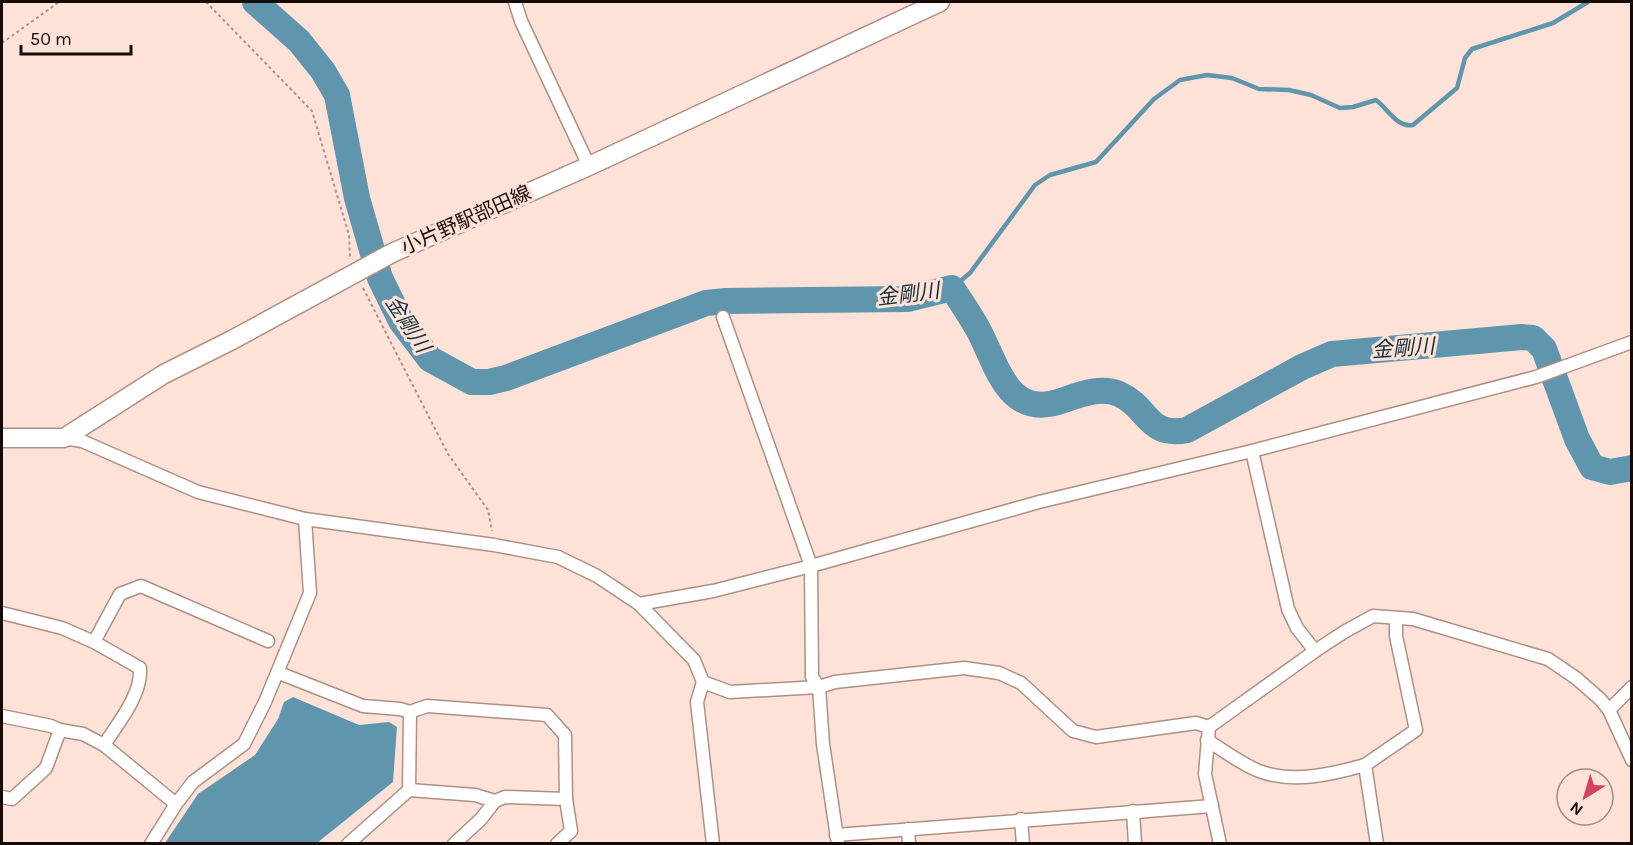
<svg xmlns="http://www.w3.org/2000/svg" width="1633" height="845" viewBox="0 0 1633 845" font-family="Karla,'Noto Sans JP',sans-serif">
<rect width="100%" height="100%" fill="#fee2d8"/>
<polygon fill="#5f96ad" points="293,697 359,725 389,722 397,727 393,782 317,843 165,843 198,794 255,755 278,719 284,702"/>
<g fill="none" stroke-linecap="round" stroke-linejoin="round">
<path stroke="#5f96ad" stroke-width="4.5" d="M 952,288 L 970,273 L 1035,185 L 1050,175 L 1096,162 L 1154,99 L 1180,80 L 1207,75 L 1232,78 L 1259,89 L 1289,90 L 1311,95 L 1340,108 L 1353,107 L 1376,100 C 1387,108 1397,128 1413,125 L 1457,88 L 1465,58 L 1472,49 L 1553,23 L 1588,2"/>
<path stroke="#5f96ad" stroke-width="26" d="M 255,2 L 299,41 L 323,71 L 337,95 L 357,198 L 380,278 L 401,321 L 430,359 L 472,382 L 489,382 L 506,378 L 706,303 L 726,301 L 907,299 L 952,288 C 961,302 971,316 979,331 C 998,367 1008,419 1061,401 C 1079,395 1100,386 1119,394 C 1149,407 1147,438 1187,430 L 1302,367 L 1332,354 L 1522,337 L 1533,338 L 1544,349 L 1577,439 L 1592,467 L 1610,472 L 1632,468"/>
<defs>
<g id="minor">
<polyline points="515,2 521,21 589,166"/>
<polyline points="723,317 811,566 812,677 819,687 823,744 838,844"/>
<polyline points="64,438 82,441 198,492 305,519 494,545 558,557 597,576 639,604 694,660 703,682 697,702 713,844"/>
<polyline points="1252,451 1288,609 1297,628 1315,651"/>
<polyline points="639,604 713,591 811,566 1039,502 1252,451 1536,377 1632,342"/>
<path d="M 2,613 L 62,628 L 94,642 L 140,668 C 142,695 118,723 104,745 L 176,804"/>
<polyline points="94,642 120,594 141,586 268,641"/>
<polyline points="279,673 363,706 400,709 410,712 427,706 547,715 565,735 566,799 571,831 557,844"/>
<polyline points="703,682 730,692 819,687 835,682 964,668 999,673 1021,683 1073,731 1096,737 1196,723 1209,727"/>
<polyline points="1609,710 1632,687"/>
<polyline points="2,716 51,726 60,730"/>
<path d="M 1207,740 C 1224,751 1241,764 1259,771 C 1293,784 1333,774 1365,765"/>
<polyline points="409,790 475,795 495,801 481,819 454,844"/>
<polyline points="2,797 12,799 46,768 60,730 83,734 104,745"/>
<polyline points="495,801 505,797 566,799"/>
<polyline points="1133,811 1135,844"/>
<polyline points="1021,819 1023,844"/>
<polyline points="908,829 909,844"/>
<polyline points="836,835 1212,806"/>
<polyline points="151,844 176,804 193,782 244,744 265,702 310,593 305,519"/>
<polyline points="348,844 409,790 410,712"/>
<polyline points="1220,844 1205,774 1209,727 1315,651 1344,632 1373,616 1413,619 1548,659 1576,678 1600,699 1609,710 1632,760"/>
<polyline points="1377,844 1365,765 1416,730 1396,636 1396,618"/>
</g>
<polyline id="secondary" points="2,438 64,438 164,374 232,340 392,253 589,166 940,2"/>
</defs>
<use href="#minor" stroke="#ae8f84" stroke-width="15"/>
<use href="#secondary" stroke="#ae8f84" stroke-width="21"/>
<g stroke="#a8928b" stroke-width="2" stroke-dasharray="3 3" stroke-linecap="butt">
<polyline points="206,2 312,111 349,235 350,258"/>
<polyline points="2,43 59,2"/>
<polyline points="363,288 448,454 488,510 492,531"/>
</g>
<use href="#minor" stroke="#fff" stroke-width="12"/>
<use href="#secondary" stroke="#fff" stroke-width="18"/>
</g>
<g text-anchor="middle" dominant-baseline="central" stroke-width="6" stroke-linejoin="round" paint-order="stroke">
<g font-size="20" fill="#150a06" stroke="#fee2d8">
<text transform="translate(466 220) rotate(-24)">小片野駅部田線</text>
</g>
<g font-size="21" font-style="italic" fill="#142f3a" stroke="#fee2d8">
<text transform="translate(908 294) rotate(-7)">金剛川</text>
<text transform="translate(408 324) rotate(57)">金剛川</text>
<text transform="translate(1403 348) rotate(-4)">金剛川</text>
</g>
</g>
<rect width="1633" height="845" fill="none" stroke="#150a06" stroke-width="6"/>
<g transform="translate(1585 797) rotate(217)"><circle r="28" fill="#fee2d8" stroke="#a18c84" stroke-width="1.5"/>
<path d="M0-4.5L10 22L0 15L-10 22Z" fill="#d34361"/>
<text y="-9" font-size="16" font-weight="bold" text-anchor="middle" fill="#150a06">N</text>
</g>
<path d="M21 45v9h110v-9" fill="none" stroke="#150a06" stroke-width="3"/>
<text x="30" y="45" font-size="18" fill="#150a06" stroke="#fee2d8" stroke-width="4.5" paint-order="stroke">50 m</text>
</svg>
